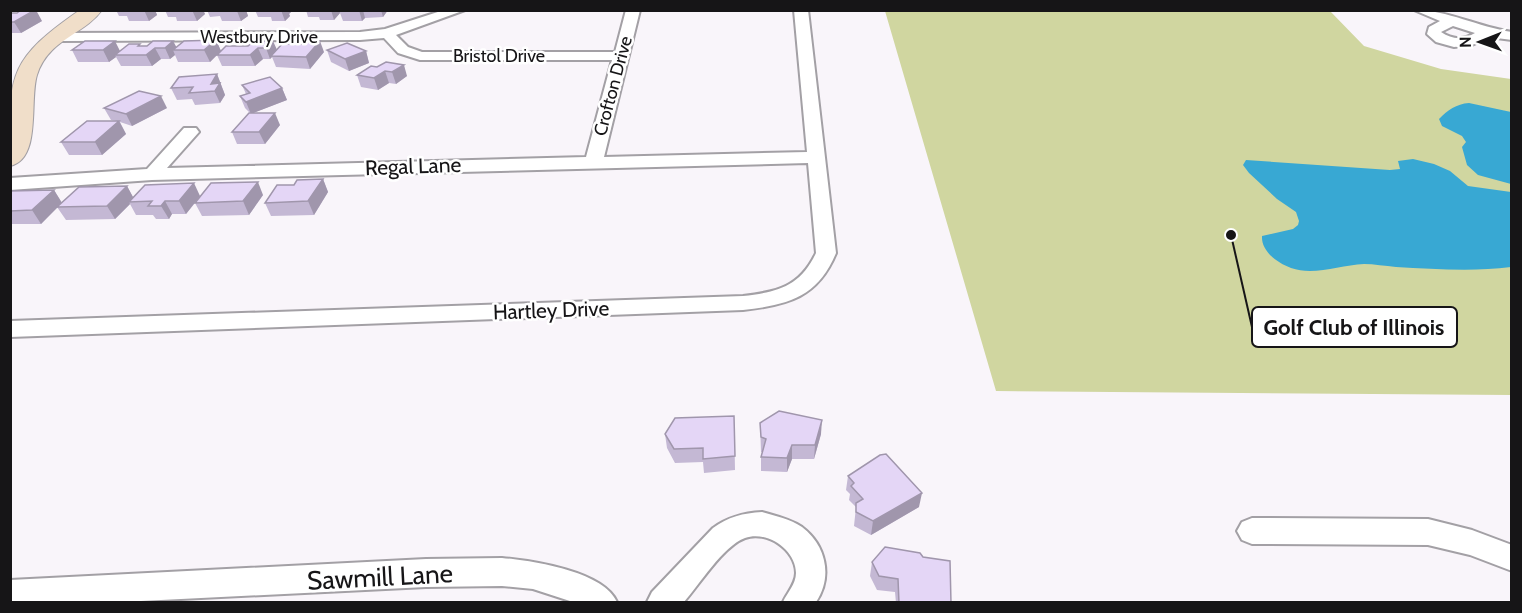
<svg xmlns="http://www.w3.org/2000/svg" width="1522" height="613" viewBox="0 0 1522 613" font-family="Cabin,sans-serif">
<rect width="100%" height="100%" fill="#f9f5fa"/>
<polygon fill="#d0d6a0" points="885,11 1330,11 1364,46 1441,69 1511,79 1511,395 996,391"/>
<g fill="#38a8d3">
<path d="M 1469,103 L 1511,112 L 1511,184 L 1478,175 L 1467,165 L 1462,147 L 1466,142 L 1462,136 L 1442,126 L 1439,119 C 1448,110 1456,104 1469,103 Z"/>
<path d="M 1413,159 L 1434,164 L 1450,171 L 1468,186 L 1511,192 L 1511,267 C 1473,272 1434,269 1396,267 C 1385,266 1374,264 1364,264 C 1340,265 1314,276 1291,268 C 1277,263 1261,251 1262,236 L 1293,229 L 1298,225 L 1299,221 L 1296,212 L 1277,199 L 1249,173 L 1243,165 L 1246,160 L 1390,170 L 1400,169 L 1398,161 Z"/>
</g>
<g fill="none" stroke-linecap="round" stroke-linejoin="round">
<defs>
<g id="street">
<path d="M 444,10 L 465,10 L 396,35 L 408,47 L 422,52 L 615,52 L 626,10 L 640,10 L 604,157 L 807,152 L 794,10 L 808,10 L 836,253 C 818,297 788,305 743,310 L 10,337 L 10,321 L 743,296 C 777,292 800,287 816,253 L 808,163 L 152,180 L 10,190 L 10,178 L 147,169 L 184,128 L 196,128 L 199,132 L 167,168 L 586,157 L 612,60 L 420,60 L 398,53 L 384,38 L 360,40 L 57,41 L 50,37 L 57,33 L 360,32 L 385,29 Z"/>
<path d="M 1414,10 C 1448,10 1478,27 1512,32 L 1512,40 L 1489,37 L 1472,45 L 1454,47 L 1436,42 L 1427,34 L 1429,27 L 1440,21 ZM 1453,26 L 1475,33 C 1463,40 1453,40 1441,32 Z"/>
<path d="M 762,512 C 776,516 790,519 802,527 C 826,545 833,577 816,602 L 783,602 C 787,593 796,584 796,573 C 796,550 767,530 745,538 C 723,546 699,585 684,602 L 647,602 L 652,592 L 713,528 C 728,517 743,513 762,512 Z"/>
<polygon points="1252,518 1428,519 1472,530 1512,545 1512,571 1470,555 1428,545 1252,544 1242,540 1237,531 1242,522"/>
<path d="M 502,558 C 533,561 603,571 617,602 L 573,602 L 533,589 L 502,586 L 426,587 L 121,602 L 10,602 L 10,580 L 426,559 Z"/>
</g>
<path id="secondary" d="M 80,10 L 102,10 C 84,35 48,39 37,75 C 29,101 42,159 10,166 C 10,78 3,63 80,10 Z"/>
</defs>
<use href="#street" stroke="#a3a0a5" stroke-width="4"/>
<use href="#secondary" stroke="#a3a0a5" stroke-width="2"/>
<use href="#street" fill="#fff" fill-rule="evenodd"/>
<use href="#secondary" fill="#f0dec9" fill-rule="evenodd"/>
</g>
<g fill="#c4b8d4">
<polygon points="116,10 155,10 157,15 149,21 129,21 127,16 119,16"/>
<polygon points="165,10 203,10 205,14 197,21 177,21 176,17 168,17"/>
<polygon points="207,10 246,10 248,16 241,21 222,21 220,16 210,17"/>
<polygon points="255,10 293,10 289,14 290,16 285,21 272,21 271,17 258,17"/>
<polygon points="306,10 388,10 383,17 365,18 362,21 343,21 340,13 334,20 320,20 319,17 308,17"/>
<polygon points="10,13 42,21 21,33 10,33"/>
<polygon points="216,40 221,51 248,46 254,41 277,50 324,52 310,69 276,67 272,57 270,59 263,59 255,66 222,66 217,55 210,62 178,62 175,55 170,59 161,59 152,66 121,66 116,57 109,62 78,62 72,50 85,41 120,51 140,46 147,46 173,41 176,47"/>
<polygon points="327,50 366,51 369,63 349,71 331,62"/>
<polygon points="371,66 407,76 396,84 389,83 378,90 361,87 357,75"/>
<polygon points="217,74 225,95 220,103 195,105 192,99 177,100 171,88"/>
<polygon points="242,85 282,88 287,100 253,113 280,125 265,144 237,144 232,132 250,113 245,108 240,96 246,94"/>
<polygon points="104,108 167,108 132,126 120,122 126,134 102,155 69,155 61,142 117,121 111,120"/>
<polygon points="323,179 328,192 314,215 271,216 265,203 294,185"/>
<polygon points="127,186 133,197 263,195 249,215 202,216 195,203 186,214 172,214 169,219 156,219 153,215 136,215 130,204 115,219 66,220 57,207 41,224 10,224 10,191 54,190 62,203"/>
<polygon points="734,416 735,470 704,473 703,462 675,463 667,448 665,434"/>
<polygon points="760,423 821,434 814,459 792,459 787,472 761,471 761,457 762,452 761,452"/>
<polygon points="848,476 919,507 871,535 854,526 856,507 849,500 850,494 846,490"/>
<polygon points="872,562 951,603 896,603 895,592 877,590 870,576"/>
</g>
<g fill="#a096ac">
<polygon points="35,10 36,10 42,21 21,33 14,22"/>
<polygon points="144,10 155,10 157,15 149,21"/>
<polygon points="192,10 203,10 205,14 197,21"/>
<polygon points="235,10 246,10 248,16 241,21 237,11"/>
<polygon points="281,10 293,10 289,14 290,16 285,21"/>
<polygon points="331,10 339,10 340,13 334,20"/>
<polygon points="359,10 363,10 365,18 362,21"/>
<polygon points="381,10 388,10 383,17"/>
<polygon points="216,40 221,51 210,62 204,50"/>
<polygon points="115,41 121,53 115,55 116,57 109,62 103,50"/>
<polygon points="173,41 178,50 173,50 175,55 170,59 165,48"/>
<polygon points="273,41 278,52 271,56 272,57 270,59 266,48"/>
<polygon points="320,41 324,52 310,69 306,57"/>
<polygon points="155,48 161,59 152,66 146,55"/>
<polygon points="258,48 263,59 255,66 250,55"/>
<polygon points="366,51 369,63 349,71 345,59"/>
<polygon points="404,65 407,76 396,84 392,72"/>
<polygon points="385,71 389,83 378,90 374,78"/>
<polygon points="217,74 225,95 220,103 211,84"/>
<polygon points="282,88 287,100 251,114 246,102"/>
<polygon points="161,96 167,108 132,126 126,114"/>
<polygon points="275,113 280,125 265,144 259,132"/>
<polygon points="119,121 126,134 102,155 95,142"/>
<polygon points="323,179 328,192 314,215 308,201"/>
<polygon points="258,182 263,195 249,215 243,201"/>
<polygon points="194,183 200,196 186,214 179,201"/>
<polygon points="127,186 134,199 129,202 130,204 115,219 107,206"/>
<polygon points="54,190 62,203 41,224 32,210"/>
<polygon points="165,201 172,214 169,219 161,206"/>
<polygon points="822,420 821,434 814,459 815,445"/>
<polygon points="792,445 792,459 787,472 787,458"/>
<polygon points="922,493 919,507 871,535 873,521"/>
</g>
<g fill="#e4d6f6" stroke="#a096ac" stroke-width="1.5">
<polygon points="21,10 35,10 14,22 10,22 10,13 17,13"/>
<polygon points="216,40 204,50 173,50 184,41"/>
<polygon points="85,41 115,41 103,50 72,50"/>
<polygon points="153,41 173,41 165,48 155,48 146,55 115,55 129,44 140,44 138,46 147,46"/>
<polygon points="254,41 273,41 266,48 258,48 250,55 217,55 226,46 248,46"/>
<polygon points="306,41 320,41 306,57 271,56 282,44 303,44"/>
<polygon points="347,43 366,51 345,59 327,50"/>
<polygon points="386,62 404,65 392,72 385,71 374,78 357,75 371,66 377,67"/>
<polygon points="217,74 211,84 220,83 215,91 189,93 193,87 171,88 179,77"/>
<polygon points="270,77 282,88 246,102 240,96 250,93 242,85"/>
<polygon points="139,91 161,96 126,114 104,108"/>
<polygon points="249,113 275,113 259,132 232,132"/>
<polygon points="87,121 119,121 95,142 61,142"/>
<polygon points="323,179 308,201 265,203 277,185 294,185 297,180"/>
<polygon points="258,182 243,201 195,203 211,183"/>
<polygon points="194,183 179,201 165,201 161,206 148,206 152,201 129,202 145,185"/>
<polygon points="127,186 107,206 57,207 79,187"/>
<polygon points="54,190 32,210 10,211 10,191"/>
<polygon points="779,411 822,420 815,445 792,445 787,458 761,457 766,439 761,437 760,423"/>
<polygon points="734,416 735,456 703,459 703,448 674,449 665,434 675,418"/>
<polygon points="886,454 922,493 873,521 856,512 856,503 863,499 851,486 854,483 848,476 880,455"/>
<polygon points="885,547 920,553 923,557 950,561 951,603 899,603 898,579 879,576 872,562"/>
</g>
<g text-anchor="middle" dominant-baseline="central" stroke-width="5" stroke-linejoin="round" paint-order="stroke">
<g font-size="18" fill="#161517" stroke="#fff">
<text x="259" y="37">Westbury Drive</text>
<text x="499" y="56">Bristol Drive</text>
<text transform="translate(613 86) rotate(-75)">Crofton Drive</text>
</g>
<g font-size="21" fill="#161517" stroke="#fff">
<text transform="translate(413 166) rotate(-2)">Regal Lane</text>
<text transform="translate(551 310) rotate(-2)">Hartley Drive</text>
</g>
<g font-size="26" fill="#161517" stroke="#fff">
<text transform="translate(380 577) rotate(-3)">Sawmill Lane</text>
</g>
</g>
<path fill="none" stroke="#161517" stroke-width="2" d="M1231 235L1252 327"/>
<circle fill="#161517" stroke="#fff" stroke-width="2" cx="1231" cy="235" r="6"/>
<rect fill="#fff" stroke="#161517" stroke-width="2" x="1252" y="307" width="205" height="40" rx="6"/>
<g font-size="22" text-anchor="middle" font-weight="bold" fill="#161517">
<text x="1354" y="335">Golf Club of Illinois</text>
</g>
<rect width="1522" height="613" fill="none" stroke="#161517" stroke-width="24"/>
<g transform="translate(1480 42) rotate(269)" stroke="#ffffff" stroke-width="4.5" paint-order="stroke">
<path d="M0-4.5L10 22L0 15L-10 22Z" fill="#161517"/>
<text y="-9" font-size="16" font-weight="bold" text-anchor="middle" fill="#161517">N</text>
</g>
</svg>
